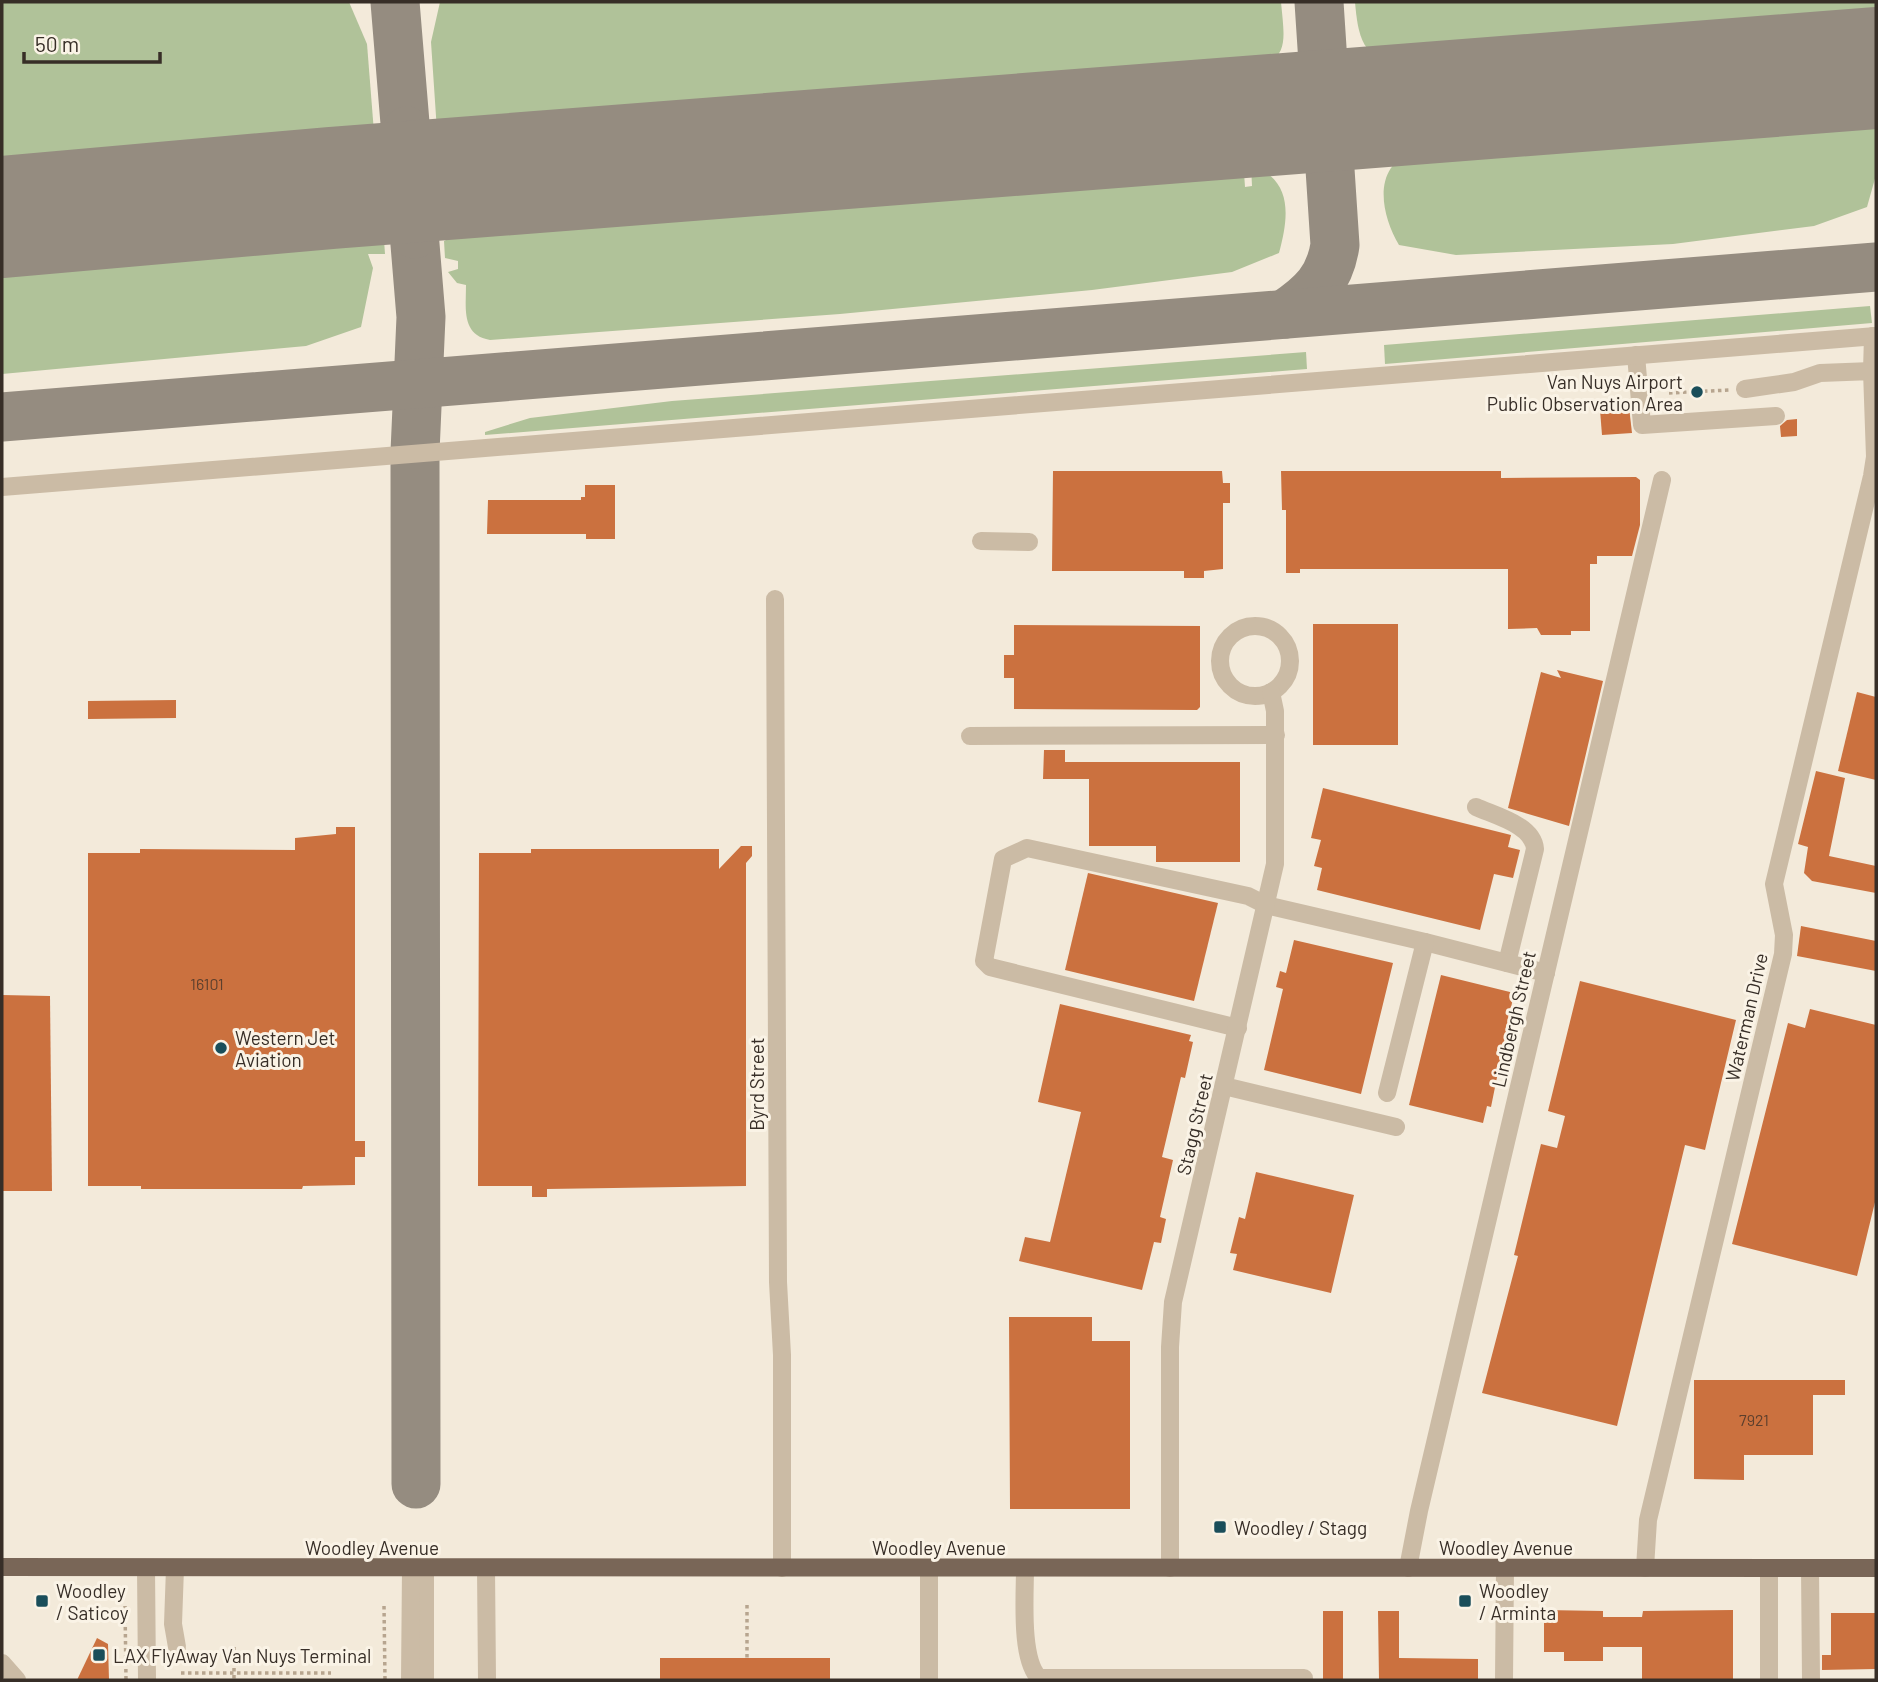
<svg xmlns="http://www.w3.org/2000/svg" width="1878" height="1682" viewBox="0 0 1878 1682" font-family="Barlow,sans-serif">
<rect width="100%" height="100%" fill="#f3eada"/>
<g fill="#b0c299">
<polygon points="2,2 349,2 367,44 375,145 2,174"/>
<path d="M 440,2 L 1281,2 C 1285,45 1290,58 1246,75 L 443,138 L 437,131 L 431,42 Z"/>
<path d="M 1355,2 L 1876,2 L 1876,25 L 1400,63 C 1362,60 1358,36 1355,2 Z"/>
<path d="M 1876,109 L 1876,175 L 1867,207 L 1814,226 L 1673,244 L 1456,255 L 1399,245 C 1380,213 1372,165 1415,151 L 1416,145 Z"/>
<path d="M 1243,158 L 1245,187 L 1252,186 L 1251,165 C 1293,180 1289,216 1279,253 L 1232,272 L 1092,290 L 840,314 L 490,340 C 461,335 466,308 466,285 L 457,283 L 448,272 L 458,269 L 458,261 L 445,258 L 444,241 L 465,231 L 466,222 Z"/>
<polygon points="358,228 361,240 384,240 385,254 368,254 373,268 361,327 306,346 2,374 2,256"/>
<polygon points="1870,306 1872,323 1385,364 1384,345"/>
<polygon points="1306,352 1307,369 485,435 485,432 530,418 672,401"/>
</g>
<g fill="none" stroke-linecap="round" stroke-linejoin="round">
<g stroke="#958c80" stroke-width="49">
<polyline points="395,2 421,317 415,452 416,1484"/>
<polyline points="1869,69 1876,67"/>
<path d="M 1278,115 C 1307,109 1322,98 1324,66"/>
<path d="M 407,131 C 422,180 450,173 494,175"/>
<path d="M 1331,151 C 1336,121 1352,114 1380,107"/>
<path d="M 331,188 C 372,193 398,191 415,234"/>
<path d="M 1285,314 C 1313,295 1330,279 1335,245 L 1319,2"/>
<polyline points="2,417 1876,267"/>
</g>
<polyline stroke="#958c80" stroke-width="122" points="2,217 331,188 1876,68"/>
</g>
<g fill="#cb713f">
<polygon points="1629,407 1632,433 1602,435 1600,410"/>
<polygon points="1797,419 1797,436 1781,437 1780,426 1787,420"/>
<polygon points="1053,471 1222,471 1223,483 1230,483 1230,503 1223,503 1223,569 1204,571 1204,578 1184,578 1184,571 1052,571"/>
<polygon points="1281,471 1501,471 1501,478 1636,477 1640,480 1640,525 1632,556 1597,556 1597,564 1590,564 1590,631 1571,631 1571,635 1541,635 1537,628 1508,629 1508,569 1300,569 1300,573 1286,573 1286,510 1282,510"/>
<polygon points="585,485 615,485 615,539 586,539 586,534 487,534 488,500 581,500 581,497 585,497"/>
<rect x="1313" y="624" width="85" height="121"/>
<polygon points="1014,625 1200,626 1200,707 1197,710 1014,709 1014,678 1004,678 1004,655 1014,655"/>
<polygon points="1557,670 1603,681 1569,826 1508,808 1541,672 1561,678"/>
<polygon points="1857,692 1876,697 1876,780 1838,771"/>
<polygon points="176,700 176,718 88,719 88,701"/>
<polygon points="1044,750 1065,750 1065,762 1240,762 1240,862 1156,862 1156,846 1089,846 1089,779 1043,779"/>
<polygon points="1816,771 1845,778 1829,856 1876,866 1876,893 1812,881 1804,873 1808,847 1798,844"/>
<polygon points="1323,788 1511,835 1508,847 1520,850 1513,878 1494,874 1480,930 1317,890 1322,868 1314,866 1321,840 1311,838"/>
<polygon points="336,827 355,827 355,1141 365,1141 365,1157 355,1157 355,1185 303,1186 302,1189 141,1189 141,1186 88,1186 88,853 140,853 140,849 295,850 295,838 336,834"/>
<polygon points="741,846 752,846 752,856 746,863 746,1186 547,1189 547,1197 532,1197 532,1186 478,1186 479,853 531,853 531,849 719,849 719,869"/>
<polygon points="1088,873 1218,903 1194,1001 1065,970"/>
<polygon points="1801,926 1876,941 1876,971 1797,956"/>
<polygon points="1294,940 1393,963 1361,1094 1264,1070 1283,989 1276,987 1280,971 1286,973"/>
<polygon points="1441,975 1514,993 1491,1107 1487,1106 1483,1123 1409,1105"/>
<polygon points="1580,981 1736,1020 1705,1150 1685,1145 1617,1426 1482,1393 1518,1256 1514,1255 1541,1144 1557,1148 1565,1116 1548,1111"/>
<polygon points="2,995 50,996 52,1191 2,1191"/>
<polygon points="1060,1004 1191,1035 1189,1041 1193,1042 1185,1078 1181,1077 1162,1157 1173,1160 1160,1217 1166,1219 1161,1243 1154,1242 1142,1290 1019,1261 1025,1237 1050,1242 1081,1112 1038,1102"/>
<polygon points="1810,1009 1876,1025 1876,1198 1857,1276 1732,1244 1788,1023 1805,1028"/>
<polygon points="1256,1172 1354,1195 1331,1293 1233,1270 1237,1254 1230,1253 1239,1217 1245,1219"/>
<polygon points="1009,1317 1092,1317 1092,1341 1130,1341 1130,1509 1010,1509"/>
<polygon points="1694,1380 1845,1380 1845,1395 1813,1395 1813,1455 1744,1455 1744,1480 1694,1479"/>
<polygon points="1544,1610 1603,1611 1603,1617 1642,1617 1643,1611 1733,1610 1733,1680 1642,1680 1642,1647 1603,1647 1603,1661 1564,1661 1564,1652 1544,1652"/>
<rect x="1323" y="1611" width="20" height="69"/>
<polygon points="1378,1611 1399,1611 1399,1658 1478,1659 1478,1680 1379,1680"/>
<polygon points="1831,1613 1876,1613 1876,1669 1822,1670 1822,1655 1831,1655"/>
<polygon points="97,1638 108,1644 109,1680 77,1680"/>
<rect x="660" y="1658" width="170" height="22"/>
</g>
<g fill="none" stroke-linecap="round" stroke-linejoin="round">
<g stroke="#b7a58f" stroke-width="3.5" stroke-dasharray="3.5 3.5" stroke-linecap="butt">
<polyline points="1669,393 1729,390"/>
<polyline points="747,1605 747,1658"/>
<polyline points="125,1606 126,1680"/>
<polyline points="384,1606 385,1680"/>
<polyline points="234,1647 234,1680"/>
<polyline points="181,1673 331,1673"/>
</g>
<g stroke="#cbbba5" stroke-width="18">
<polyline points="1636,355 1642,425 1776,416"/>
<polyline points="1872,371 1873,336"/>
<polyline points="2,487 1876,336"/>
<polyline points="981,541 1029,542"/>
<polyline points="775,599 778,1282 782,1355 782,1568"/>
<circle cx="1255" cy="661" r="35"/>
<polyline points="970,736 1276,735"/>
<path d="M 1476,807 C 1496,816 1533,825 1535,849 L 1507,963"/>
<polyline points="1425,942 1546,973"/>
<polyline points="1238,1028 990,967 984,961 1003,859 1027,848 1248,896 1266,905 1425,942 1387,1093"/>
<polyline points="1224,1086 1396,1127"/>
<polyline points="146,1568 147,1680"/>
<polyline points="175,1568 173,1624 177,1647"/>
<polyline points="425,1568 425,1680"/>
<polyline points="486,1568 487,1680"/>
<polyline points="929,1568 929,1680"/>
<path d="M 1025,1568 C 1025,1596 1020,1659 1039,1678 L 1304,1678"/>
<polyline points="1170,1568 1170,1347 1173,1302 1275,864 1275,711 1271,692"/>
<polyline points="1408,1568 1419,1511 1662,480"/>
<polyline points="1645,1568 1648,1520 1783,954 1784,935 1774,884 1872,476 1875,457 1872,371 1820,373 1794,382 1745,389"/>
<polyline points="1769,1568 1769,1680"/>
<polyline points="1810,1568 1811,1680"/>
<polyline points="2,1663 17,1680"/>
<polyline points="410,1680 411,1568"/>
<polyline points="1504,1680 1505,1568"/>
</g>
<polyline stroke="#796657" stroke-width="18" points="2,1567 1876,1568"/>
</g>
<g fill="#1a4e5a" stroke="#faf3e6" stroke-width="2.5">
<circle cx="1697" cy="392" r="7"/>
<circle cx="221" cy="1048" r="7"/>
<rect x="1213" y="1520" width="14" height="14" rx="3.5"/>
<rect x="35" y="1594" width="14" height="14" rx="3.5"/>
<rect x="1458" y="1594" width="14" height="14" rx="3.5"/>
<rect x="92" y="1648" width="14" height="14" rx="3.5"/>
</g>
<g text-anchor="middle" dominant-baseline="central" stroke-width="6" stroke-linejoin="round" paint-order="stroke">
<g font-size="16" fill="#5c3f2d">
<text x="207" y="983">16101</text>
<text x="1754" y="1419">7921</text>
</g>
<g font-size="19" fill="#372e27" stroke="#faf3e6" text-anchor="start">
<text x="1683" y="381" text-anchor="end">Van Nuys Airport<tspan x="1683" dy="22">Public Observation Area</tspan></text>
<text x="235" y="1037">Western Jet<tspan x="235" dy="22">Aviation</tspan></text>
<text x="1234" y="1527">Woodley / Stagg</text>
<text x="56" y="1590">Woodley<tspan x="56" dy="22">/ Saticoy</tspan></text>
<text x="1479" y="1590">Woodley<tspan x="1479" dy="22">/ Arminta</tspan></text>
<text x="113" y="1655">LAX FlyAway Van Nuys Terminal</text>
</g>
<g font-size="19" fill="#372e27" stroke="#faf3e6">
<text transform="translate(1746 1017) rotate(-77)">Waterman Drive</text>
<text transform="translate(1513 1019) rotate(-77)">Lindbergh Street</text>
<text transform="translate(756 1084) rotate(-90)">Byrd Street</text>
<text transform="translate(1194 1124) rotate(-77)">Stagg Street</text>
<text x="372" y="1547">Woodley Avenue</text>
<text x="939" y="1547">Woodley Avenue</text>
<text x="1506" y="1547">Woodley Avenue</text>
</g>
</g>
<rect width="1878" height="1682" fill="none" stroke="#372e27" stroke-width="7"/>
<path d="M24 52v10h136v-10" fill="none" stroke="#372e27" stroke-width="3.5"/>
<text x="35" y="52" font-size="21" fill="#372e27" stroke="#faf3e6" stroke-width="5" paint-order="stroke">50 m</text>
</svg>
